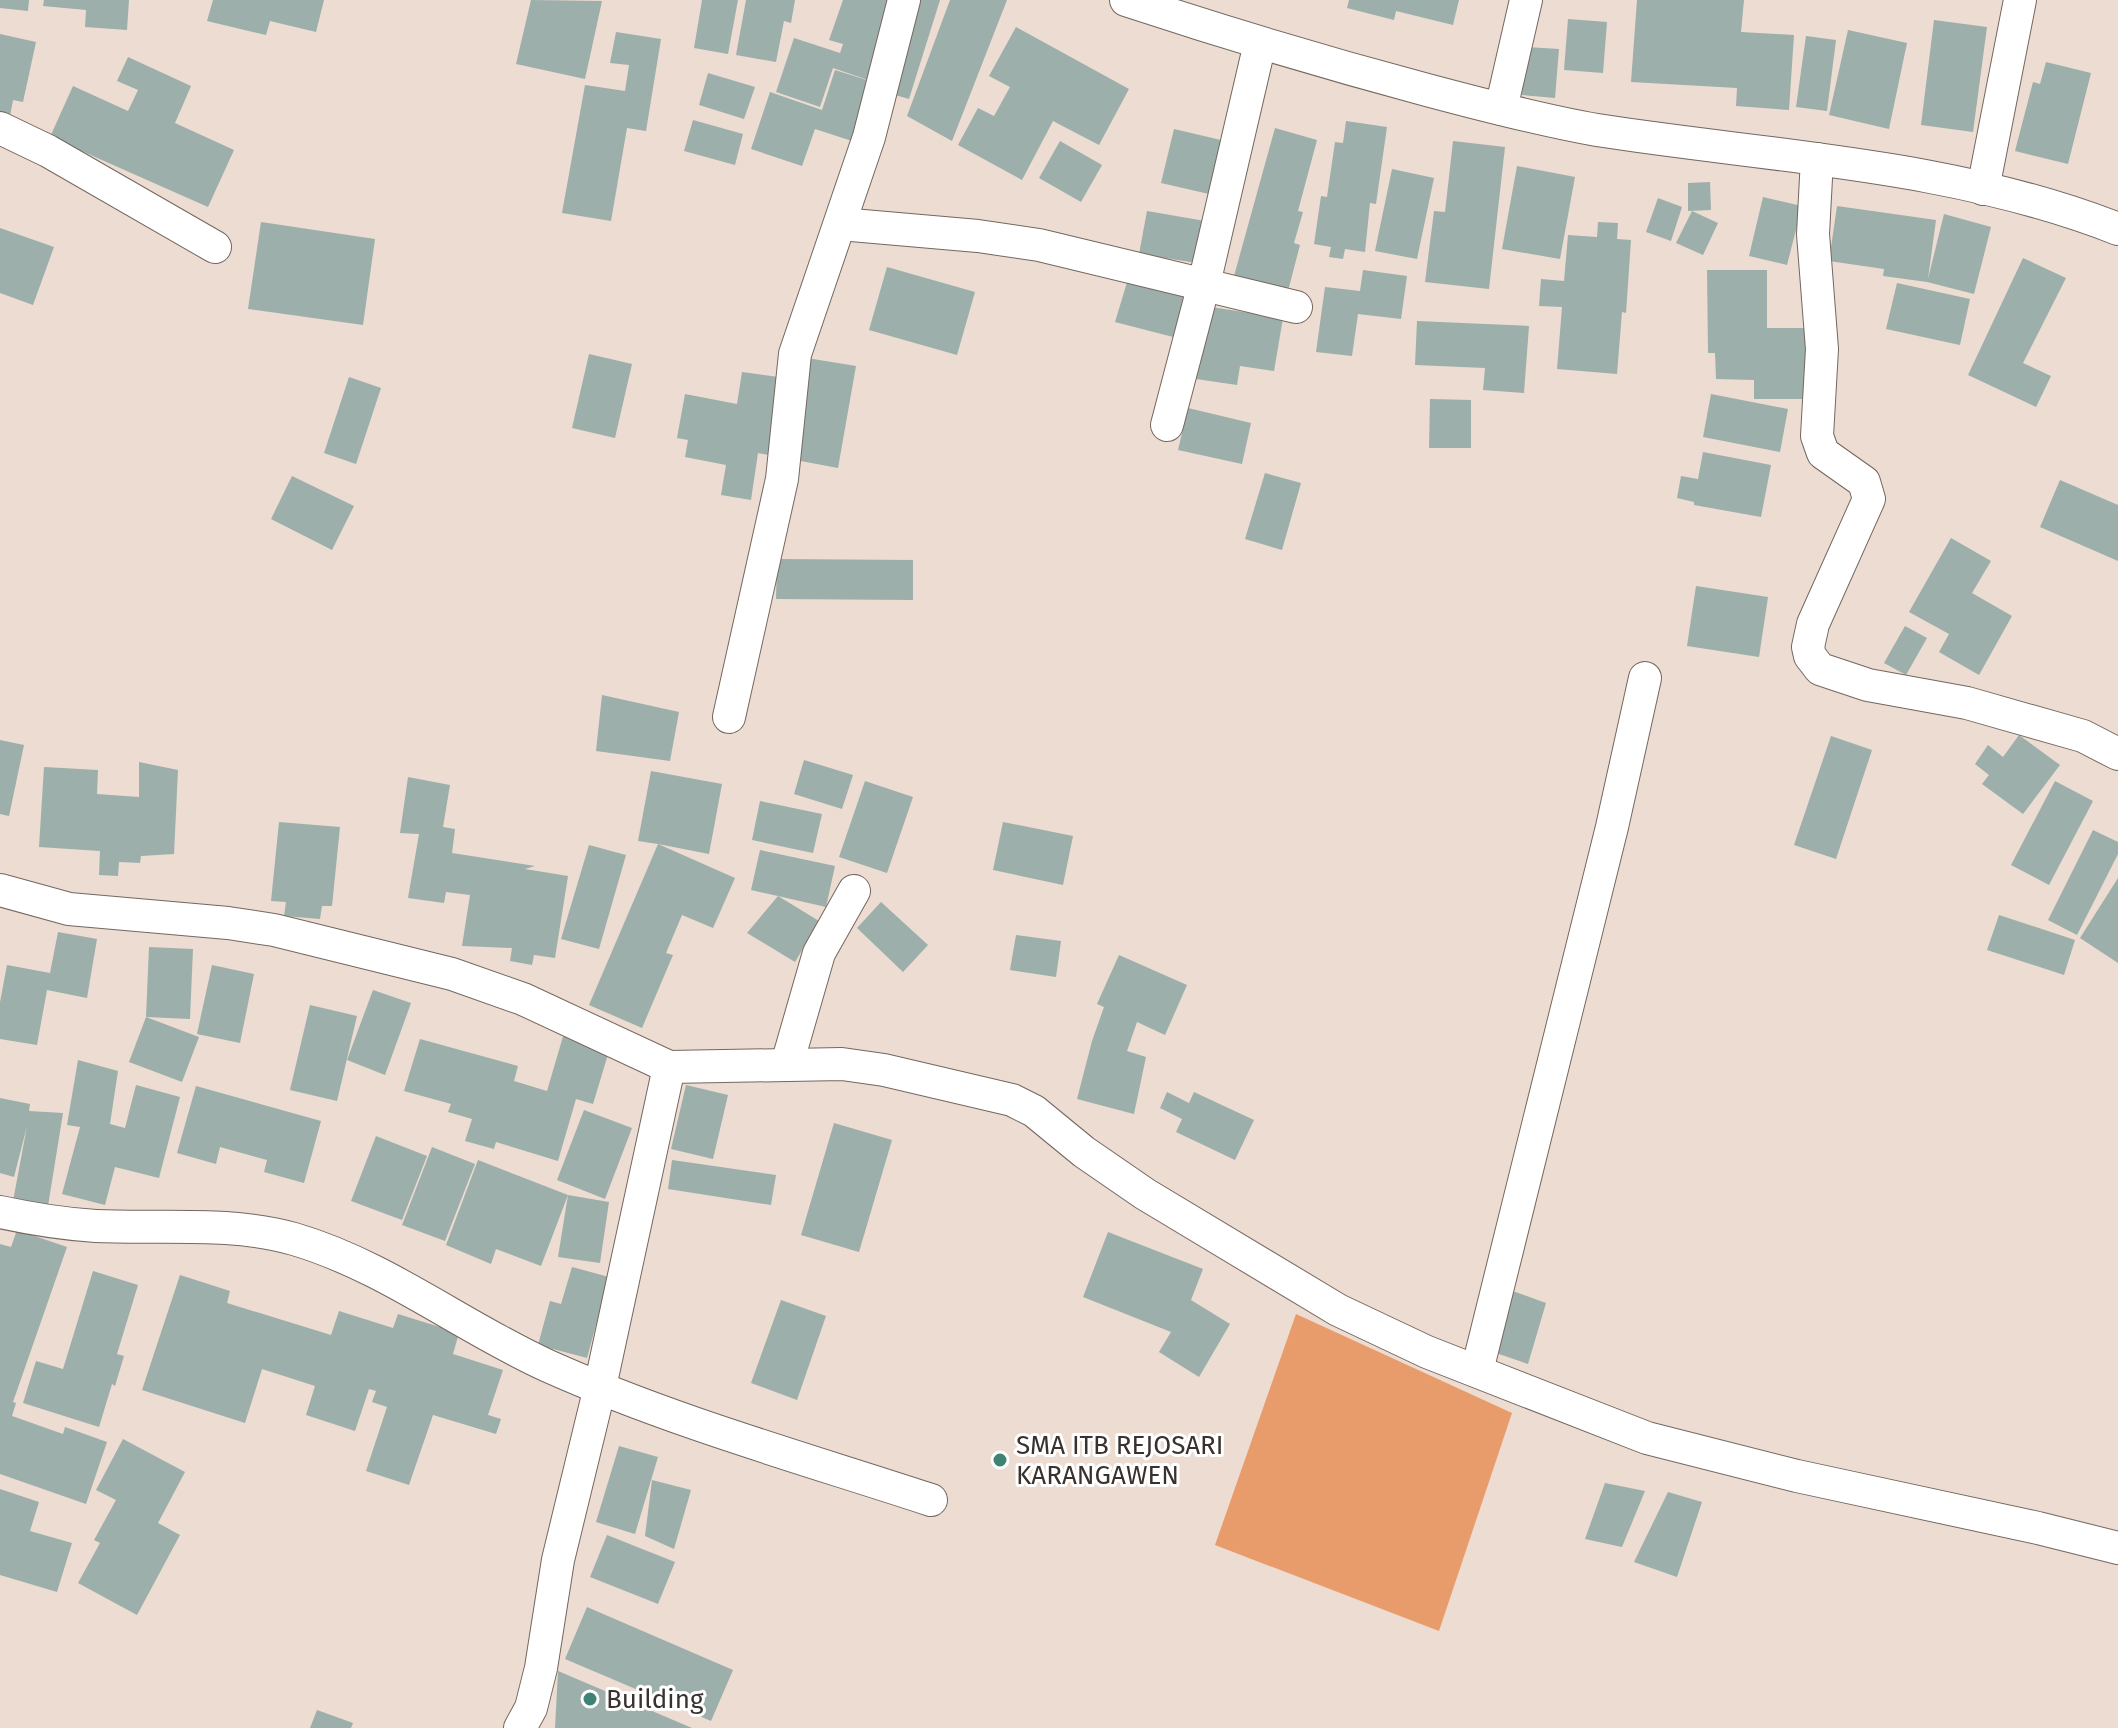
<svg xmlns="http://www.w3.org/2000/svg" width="2118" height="1728" viewBox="0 0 2118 1728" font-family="'Fira Sans',sans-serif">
<rect width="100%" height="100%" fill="#ecdcd2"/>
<polygon fill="#e99c6b" points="1296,1314 1512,1413 1439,1631 1215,1545"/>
<g fill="#9cafaa">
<polygon points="0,0 29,0 28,11 0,8"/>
<polygon points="44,0 129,0 127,30 85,27 86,10 43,6"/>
<polygon points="213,0 324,0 316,32 270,21 266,35 207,21"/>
<polygon points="531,0 602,1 585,79 516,64"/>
<polygon points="702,0 738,0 728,54 694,48"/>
<polygon points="746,0 795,0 791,23 784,21 776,62 736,55"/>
<polygon points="843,0 892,0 868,80 833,68 820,107 776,92 794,38 840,53 843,44 829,40"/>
<polygon points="918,0 940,0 909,99 888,93"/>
<polygon points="950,0 1007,0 952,141 907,116"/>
<polygon points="1349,0 1459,0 1453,25 1396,11 1394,20 1347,8"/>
<polygon points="1637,0 1744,0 1741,32 1794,35 1789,110 1736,106 1737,88 1631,82"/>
<polygon points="1568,19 1607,22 1603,73 1564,70"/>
<polygon points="1934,20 1987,27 1973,132 1921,125"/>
<polygon points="1016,27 1129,89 1099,145 1053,121 1022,180 958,145 978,108 994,116 1010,87 989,76"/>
<polygon points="1848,30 1907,43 1889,129 1829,115"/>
<polygon points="616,32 661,39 646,131 627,128 611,221 562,213 585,85 625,91 629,65 610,63"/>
<polygon points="0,34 36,42 23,102 13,100 10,116 0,114"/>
<polygon points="1806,36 1836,40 1827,111 1796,107"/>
<polygon points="1526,47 1559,49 1555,98 1522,95"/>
<polygon points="128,57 191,86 175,123 234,150 208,207 50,137 73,86 128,111 138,90 117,81"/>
<polygon points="2046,62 2091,73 2068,164 2015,151 2033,82 2040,84"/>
<polygon points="835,70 870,81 852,141 815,129 802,166 751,149 770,92 822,110"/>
<polygon points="708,73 755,87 744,119 699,105"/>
<polygon points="693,120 743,134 735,165 684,151"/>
<polygon points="1346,121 1387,127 1376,204 1370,203 1365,252 1345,249 1343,259 1329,257 1331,247 1314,244 1321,196 1327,197 1335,142 1343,143"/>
<polygon points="1275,128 1317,140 1298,211 1303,212 1294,243 1300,245 1288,291 1234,276"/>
<polygon points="1174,129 1221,140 1209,194 1161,183"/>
<polygon points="1060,141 1102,165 1081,202 1039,178"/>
<polygon points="1453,141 1505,147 1489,289 1425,282 1434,211 1445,212"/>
<polygon points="1517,166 1575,177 1560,259 1502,249"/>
<polygon points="1392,169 1434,178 1417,259 1375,251"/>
<polygon points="1710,182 1711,210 1688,211 1688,183"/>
<polygon points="1763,197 1802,206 1787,265 1749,256"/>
<polygon points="1658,198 1682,207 1671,241 1646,232"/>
<polygon points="1837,206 1936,220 1928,279 1944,214 1991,227 1974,294 1927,282 1883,276 1884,269 1829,261"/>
<polygon points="1147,211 1205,221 1197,263 1139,254"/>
<polygon points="1692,211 1718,223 1703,255 1676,243"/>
<polygon points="261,222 375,239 363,325 248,309"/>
<polygon points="1598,222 1618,223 1617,239 1631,240 1626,313 1622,312 1617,374 1557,369 1562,307 1539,306 1541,279 1564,281 1568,235 1597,237"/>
<polygon points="0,228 54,247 33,305 0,293"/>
<polygon points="2023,258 2066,278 2023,363 2051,376 2036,407 1968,375"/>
<polygon points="887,267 975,292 957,355 869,330"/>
<polygon points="1363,270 1407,276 1401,319 1358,314 1352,356 1316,352 1325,287 1360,291"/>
<polygon points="1707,270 1767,270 1767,328 1808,328 1807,399 1754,399 1754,380 1716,379 1715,353 1708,353"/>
<polygon points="1128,279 1187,295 1177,338 1115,322"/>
<polygon points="1897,283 1970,299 1960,345 1886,329"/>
<polygon points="1211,307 1283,318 1274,371 1240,366 1237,385 1196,379 1204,332"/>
<polygon points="1417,321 1529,326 1524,393 1483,390 1485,368 1415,365"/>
<polygon points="589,354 632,364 615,438 572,428"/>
<polygon points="807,358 856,366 838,468 758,453 751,500 721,495 726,465 685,457 688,440 677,438 685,394 737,404 742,372 801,380"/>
<polygon points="349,377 381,388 356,464 324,453"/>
<polygon points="1711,394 1788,409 1780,452 1703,437"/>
<polygon points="1430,399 1471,400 1471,448 1429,448"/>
<polygon points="1188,408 1251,423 1242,464 1178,450"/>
<polygon points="1703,452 1771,465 1761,517 1694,505 1694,502 1677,498 1681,476 1698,479"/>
<polygon points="1265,473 1301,483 1282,550 1245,539"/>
<polygon points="292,476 354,506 332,550 271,519"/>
<polygon points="2060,480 2118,505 2118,561 2040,527"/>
<polygon points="1951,538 1991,561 1972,593 2012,616 1979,675 1939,652 1949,634 1909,612"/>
<polygon points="777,559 913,560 913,600 776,599"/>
<polygon points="1696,586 1768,597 1759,657 1687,646"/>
<polygon points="1905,626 1927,638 1906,675 1884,663"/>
<polygon points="602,695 679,712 670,761 596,751"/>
<polygon points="2019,735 2060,765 2023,814 1982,784 1989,775 1975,764 1988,745 2003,757"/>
<polygon points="1831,736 1872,750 1836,859 1794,845"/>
<polygon points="0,740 24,745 9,816 0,814"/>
<polygon points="804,760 853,775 842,809 794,794"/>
<polygon points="139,762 178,770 174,854 141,856 140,863 119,862 118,876 99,875 100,851 39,847 44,767 98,770 97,794 139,797"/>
<polygon points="651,771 722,784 709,854 658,844 735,878 713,928 682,915 666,953 673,955 642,1028 589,1005 658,844 638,841"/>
<polygon points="408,777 450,785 443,827 455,829 452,853 535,866 525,869 568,876 555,958 534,955 532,965 510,961 512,948 462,946 470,895 446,892 444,903 408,898 419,834 400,833"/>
<polygon points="865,781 913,797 887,873 839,857"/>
<polygon points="2055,781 2093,801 2049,885 2011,865"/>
<polygon points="760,801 822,814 813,853 752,840"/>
<polygon points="279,822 340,827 332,906 322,906 320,919 284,916 286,902 271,901"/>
<polygon points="1003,822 1073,836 1063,885 993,870"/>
<polygon points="2093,830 2118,842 2118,854 2077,935 2048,920"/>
<polygon points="589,845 626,855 599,949 561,939"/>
<polygon points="760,850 835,866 826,907 778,896 819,921 795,962 747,933 778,896 751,890"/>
<polygon points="2118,878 2118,963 2080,938"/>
<polygon points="881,902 928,945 903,972 857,928"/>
<polygon points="1999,915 2075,940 2064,975 1987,950"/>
<polygon points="58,932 97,939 87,998 47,990 37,1045 0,1039 0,1002 7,965 50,973"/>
<polygon points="1016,935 1061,941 1056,977 1010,970"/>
<polygon points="149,947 193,949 190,1019 146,1017 199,1037 182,1082 129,1062 146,1017"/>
<polygon points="1119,955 1187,985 1165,1035 1137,1022 1127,1051 1146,1057 1134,1114 1077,1099 1092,1041 1104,1007 1097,1004"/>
<polygon points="212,965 254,974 240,1043 197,1034"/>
<polygon points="373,990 411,1003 385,1075 347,1060"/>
<polygon points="310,1005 357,1016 337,1101 290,1090"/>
<polygon points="564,1033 609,1051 593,1104 576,1099 558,1161 496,1142 494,1149 465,1141 472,1119 448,1112 451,1104 404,1091 420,1039 518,1066 514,1081 547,1091"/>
<polygon points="78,1060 118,1071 110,1124 125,1128 136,1085 180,1097 159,1178 115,1167 105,1205 62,1194 80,1127 67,1125"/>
<polygon points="686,1085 728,1095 713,1159 671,1149"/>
<polygon points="196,1086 321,1121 304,1183 264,1172 267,1160 220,1147 216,1164 177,1153"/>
<polygon points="1167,1092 1189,1103 1194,1092 1254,1120 1235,1160 1176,1132 1182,1119 1160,1108"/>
<polygon points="0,1098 30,1104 29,1111 63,1113 48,1206 13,1201 27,1126 14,1177 0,1173"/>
<polygon points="584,1110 632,1128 605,1199 557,1180"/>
<polygon points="834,1123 892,1140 859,1252 801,1235"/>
<polygon points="376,1136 427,1156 402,1220 351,1201"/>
<polygon points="432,1147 475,1164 445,1241 402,1225"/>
<polygon points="478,1160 568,1195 541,1266 496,1249 491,1264 446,1245"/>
<polygon points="672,1160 776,1175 771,1205 668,1189"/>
<polygon points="568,1195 609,1202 600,1263 558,1257"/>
<polygon points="17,1230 67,1247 13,1402 16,1403 12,1416 63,1434 65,1427 107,1442 86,1504 0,1474 0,1244 11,1247"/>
<polygon points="1108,1232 1203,1269 1191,1300 1230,1324 1199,1377 1159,1352 1171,1332 1083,1297"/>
<polygon points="572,1267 609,1277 587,1358 538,1345 550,1301 561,1304"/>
<polygon points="93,1271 138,1285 117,1354 124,1356 115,1386 112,1384 99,1427 23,1403 36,1361 63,1369"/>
<polygon points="180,1275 230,1291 227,1303 331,1335 339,1311 393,1328 398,1314 459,1333 453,1354 503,1370 488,1415 501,1419 496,1434 433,1415 409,1485 366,1471 387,1407 372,1402 376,1391 369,1389 355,1431 306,1415 315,1386 262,1369 245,1423 142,1390"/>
<polygon points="1510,1290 1546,1303 1528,1364 1493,1352"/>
<polygon points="781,1300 826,1316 797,1400 751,1383"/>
<polygon points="123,1439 185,1472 158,1523 180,1535 137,1615 78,1583 100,1543 94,1540 116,1500 96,1490"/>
<polygon points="619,1446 658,1457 635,1534 596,1522"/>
<polygon points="652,1480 691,1490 674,1549 645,1536"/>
<polygon points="1605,1483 1645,1491 1622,1547 1585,1539"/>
<polygon points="0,1489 39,1502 30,1531 72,1543 57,1592 0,1575"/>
<polygon points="1668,1492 1702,1502 1677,1577 1634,1562"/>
<polygon points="607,1535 675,1562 658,1604 590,1577"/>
<polygon points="587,1607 733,1670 711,1721 565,1659"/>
<polygon points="558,1671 692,1728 555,1728"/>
<polygon points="317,1710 353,1723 351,1728 310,1728"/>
</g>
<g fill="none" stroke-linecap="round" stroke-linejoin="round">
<defs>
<g id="street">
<path d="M 1126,0 C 1226,33 1326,63 1427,90 C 1483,105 1540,120 1597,130 C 1771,157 1953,164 2118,229"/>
<polyline points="1501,109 1526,0"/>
<polyline points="0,128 48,151 215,247"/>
<polyline points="1817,159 1813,234 1822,349 1817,436 1823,453 1864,482 1869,499 1813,624 1808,647 1810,656 1820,669 1868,685 1967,703 2083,736 2118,754"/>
<polyline points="1983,189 2020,0"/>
<polyline points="840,224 978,236 1039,245 1296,307"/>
<polyline points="1167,425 1204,284 1260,43"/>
<polyline points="729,717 782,479 795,354 869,137 904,0"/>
<polyline points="0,890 69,909 228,923 274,930 452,974 523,999 669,1067 842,1064 884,1070 1012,1100 1034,1111 1084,1152 1145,1194 1338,1310 1427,1352 1647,1438 1797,1476 2038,1528 2118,1548"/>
<polyline points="787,1064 819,953 854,891"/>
<path d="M 0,1212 C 32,1219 63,1224 96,1226 C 161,1229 231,1221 294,1239 C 386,1266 462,1327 548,1366 C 671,1421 803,1458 931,1500"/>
<polyline points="1477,1371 1612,827 1645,678"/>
<polyline points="520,1728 531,1708 541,1668 558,1560 600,1387 669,1067"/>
</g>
</defs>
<use href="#street" stroke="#75675e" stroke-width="34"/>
<use href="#street" stroke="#fff" stroke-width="32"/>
</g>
<g fill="#408375" stroke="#fff" stroke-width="3">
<circle cx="1000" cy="1460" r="8"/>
<circle cx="590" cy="1699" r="8"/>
</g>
<g text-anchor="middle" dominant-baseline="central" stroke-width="6" stroke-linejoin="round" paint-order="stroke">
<g font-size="26" fill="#38312d" stroke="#fff" text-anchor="start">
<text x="1016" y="1445">SMA ITB REJOSARI<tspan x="1016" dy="30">KARANGAWEN</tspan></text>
<text x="606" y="1699">Building</text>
</g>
</g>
</svg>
